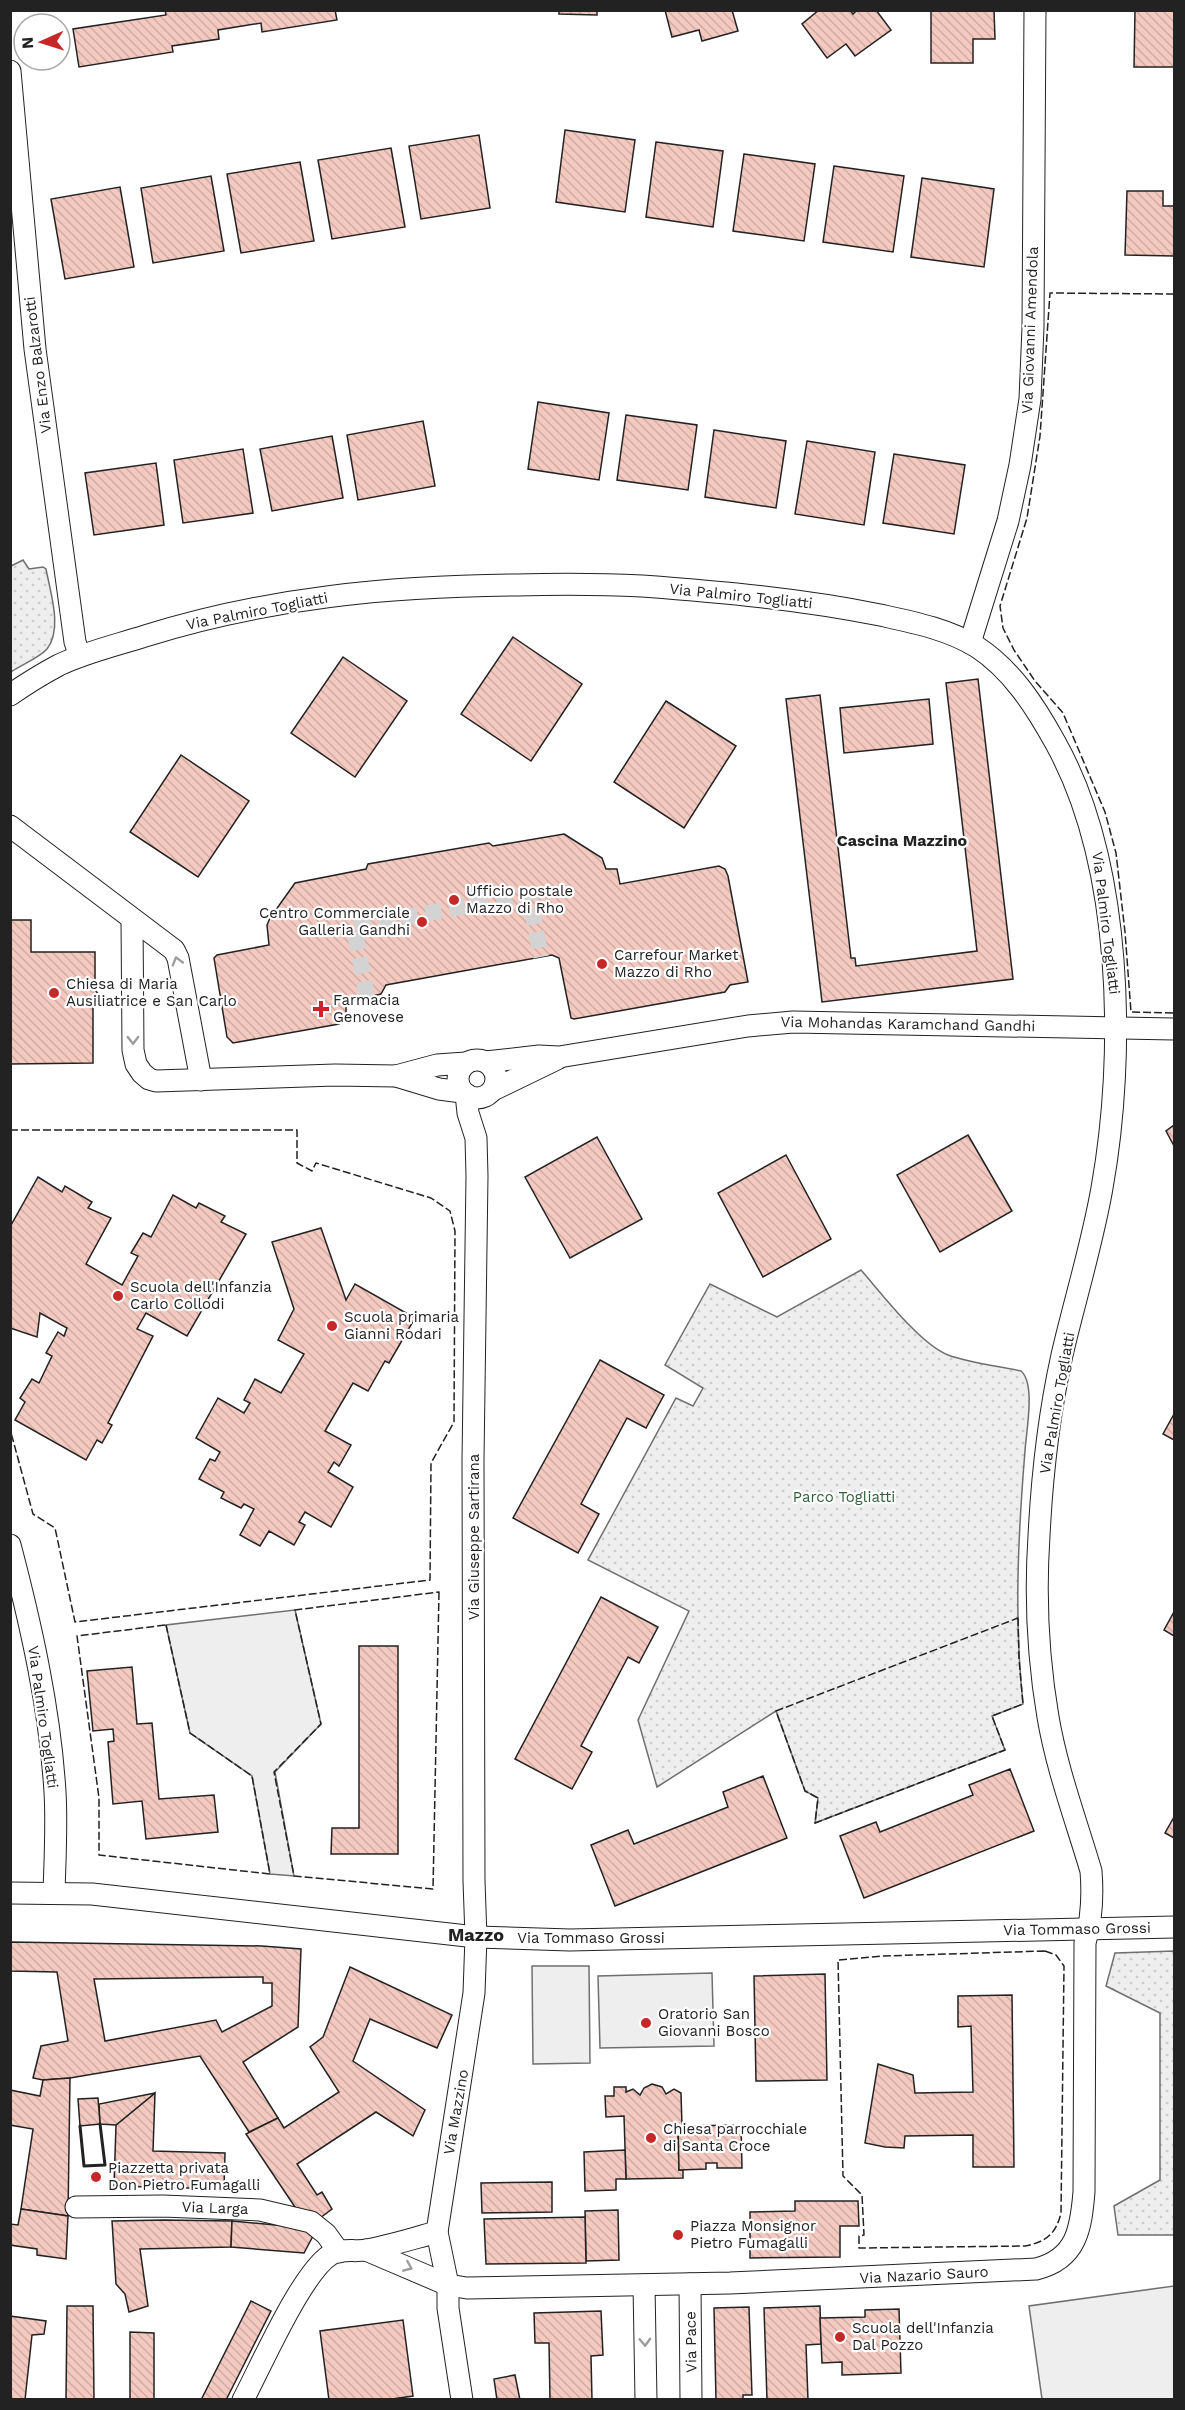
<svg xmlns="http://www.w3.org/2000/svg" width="1185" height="2410" viewBox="0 0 1185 2410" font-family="'Work Sans',sans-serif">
<defs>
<pattern id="park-dots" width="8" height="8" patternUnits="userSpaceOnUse" patternTransform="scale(1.5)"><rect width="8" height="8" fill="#eee"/><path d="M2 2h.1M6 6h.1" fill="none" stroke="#ccc" stroke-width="1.8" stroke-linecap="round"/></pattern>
<pattern id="building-back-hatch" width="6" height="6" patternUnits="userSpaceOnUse" patternTransform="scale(1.5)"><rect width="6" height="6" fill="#f3c9c0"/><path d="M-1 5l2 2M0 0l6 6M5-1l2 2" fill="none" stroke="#d0aca5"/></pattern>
</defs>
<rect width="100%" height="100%" fill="#fff"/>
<g fill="#eee" stroke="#6f6f6f" stroke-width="1.5">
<polygon points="295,1610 321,1724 275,1772 294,1876 270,1874 252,1776 190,1733 166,1625"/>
<polygon points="532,1966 589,1966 590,2063 533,2064"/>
<polygon points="712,1973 714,2046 600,2048 598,1976"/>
<polygon points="1174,2286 1174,2399 1042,2399 1029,2306"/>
</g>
<g fill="url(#park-dots)" stroke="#6f6f6f" stroke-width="1.5">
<path d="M 23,560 L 29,569 L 43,567 L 46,569 C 50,591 63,629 47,649 C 39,658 21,665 11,672 L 11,566 Z"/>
<path d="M 861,1270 C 882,1294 920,1344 948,1355 C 970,1363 997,1366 1021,1371 C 1036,1384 1026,1432 1025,1451 C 1018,1536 1014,1619 1023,1704 L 992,1716 L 1005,1750 L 815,1823 L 818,1798 L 805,1791 L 776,1711 L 657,1787 L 638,1720 L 689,1611 L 588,1560 L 676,1398 L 693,1406 L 703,1388 L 665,1365 L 710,1284 L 777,1317 Z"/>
<polygon points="1174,1951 1174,2235 1118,2235 1114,2206 1160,2180 1160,2013 1106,1986 1115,1953"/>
</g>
<g fill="url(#building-back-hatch)" stroke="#222" stroke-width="1.5" fill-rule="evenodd">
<polygon points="165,10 335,10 337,20 262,32 261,23 218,30 219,39 172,46 173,52 79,67 73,29 166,15"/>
<polygon points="559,10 597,10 597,15 559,14"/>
<polygon points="665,10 732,10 738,31 702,41 699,30 672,37"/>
<polygon points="819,10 850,10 853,14 857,10 876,10 891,30 855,56 846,44 827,58 802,24"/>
<polygon points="931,10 994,10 995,39 973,39 973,63 931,63"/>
<polygon points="1135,10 1174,10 1174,67 1134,67"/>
<polygon points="565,130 635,140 625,212 556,202"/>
<polygon points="479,135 490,208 421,219 409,146"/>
<polygon points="656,142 723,151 713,227 646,217"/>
<polygon points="391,148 405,227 332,239 318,160"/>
<polygon points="744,154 815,164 804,241 733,231"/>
<polygon points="300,162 314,241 241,253 227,174"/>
<polygon points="834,166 904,176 893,252 823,242"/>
<polygon points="211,176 224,251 153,263 141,188"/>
<polygon points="922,178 994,189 984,267 911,257"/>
<polygon points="120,187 134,267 65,279 51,199"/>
<polygon points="1127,191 1163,191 1163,206 1174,206 1174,256 1125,255"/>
<polygon points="538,402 609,413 599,480 528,469"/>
<polygon points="626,415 697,425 688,490 617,480"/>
<polygon points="423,421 435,486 358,500 347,435"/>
<polygon points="714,430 786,441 776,508 705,497"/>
<polygon points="332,436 343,498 272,511 260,449"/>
<polygon points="807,441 875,452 864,525 795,514"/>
<polygon points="243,449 253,513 183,523 174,460"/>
<polygon points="894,454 965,465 954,534 883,523"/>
<polygon points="156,463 164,525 94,535 85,473"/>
<polygon points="513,637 582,684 531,761 461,714"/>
<polygon points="343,657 407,701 355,777 291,733"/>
<polygon points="978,679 1013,979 822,1002 786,699 820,695 851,958 855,958 856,966 977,951 946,683"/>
<polygon points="929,699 933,744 844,753 840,708"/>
<polygon points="666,701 736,746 684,828 614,782"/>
<polygon points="181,755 249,801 198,877 130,832"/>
<polygon points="564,834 602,858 606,869 617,869 620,884 719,866 725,869 728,876 748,982 730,985 725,992 574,1019 571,1018 559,958 552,955 386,985 381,994 346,1002 346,1017 339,1024 233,1043 227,1037 214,958 217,955 269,945 267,925 270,918 295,883 366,869 368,864 489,843 493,846"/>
<polygon points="10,920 31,920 31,952 95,952 95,990 100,996 93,1002 93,1063 10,1064"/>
<polygon points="1174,1125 1174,1146 1166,1131"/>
<polygon points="968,1135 1012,1211 940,1252 897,1175"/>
<polygon points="597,1137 642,1219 570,1258 525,1177"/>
<polygon points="786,1155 831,1239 763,1277 718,1193"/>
<polygon points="38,1177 62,1192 65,1186 92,1202 88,1208 111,1218 86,1264 122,1285 138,1256 131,1253 143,1233 151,1237 173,1195 196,1208 199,1203 225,1216 221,1222 246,1234 187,1336 146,1313 137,1329 153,1336 108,1423 112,1425 102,1443 97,1440 86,1460 15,1420 25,1402 20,1398 32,1379 39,1383 52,1356 46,1353 58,1332 64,1336 67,1328 40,1313 37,1337 10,1328 10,1227"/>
<polygon points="321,1228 346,1300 355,1284 415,1318 389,1363 385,1361 368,1391 353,1383 325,1431 351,1445 339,1466 334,1462 328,1472 353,1487 331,1527 305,1512 299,1522 305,1525 294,1545 269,1531 260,1546 240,1535 254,1509 244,1504 241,1508 221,1498 224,1492 199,1479 210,1459 215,1461 220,1452 196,1438 218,1398 244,1413 250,1403 244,1400 255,1379 281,1393 304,1354 278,1340 294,1309 272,1242"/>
<polygon points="600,1360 664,1395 646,1428 627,1418 581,1504 599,1514 578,1553 513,1518"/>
<polygon points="1174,1414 1174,1440 1163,1434"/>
<polygon points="601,1597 658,1627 639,1663 628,1657 581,1746 592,1752 572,1789 515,1759"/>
<polygon points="1174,1612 1174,1636 1164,1630"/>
<polygon points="359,1646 398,1646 398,1854 331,1854 332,1828 359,1828"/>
<polygon points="132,1667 137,1724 152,1723 159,1799 214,1795 218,1832 146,1839 142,1801 113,1804 108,1742 114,1741 113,1729 93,1731 87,1671"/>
<polygon points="1010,1769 1034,1831 864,1898 840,1836 876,1822 880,1832 973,1795 969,1785"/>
<polygon points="763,1776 787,1838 615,1906 591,1845 628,1830 634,1844 728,1807 723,1792"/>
<polygon points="1174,1817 1174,1838 1165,1833"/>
<path d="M 10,1942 L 262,1946 L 301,1949 L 298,2027 L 243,2062 L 278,2118 L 249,2132 L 200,2056 L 70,2078 L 43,2080 L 33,2078 L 41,2046 L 68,2041 L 57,1972 L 10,1971 ZM 263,1977 L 263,1983 L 272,1983 L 272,2006 L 222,2032 L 216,2020 L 105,2041 L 94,1979 Z"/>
<polygon points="350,1967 452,2015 437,2048 370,2019 353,2061 425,2110 413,2136 376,2112 297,2164 317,2195 322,2192 332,2209 320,2218 299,2213 246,2134 278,2118 284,2128 339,2092 310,2047 323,2037"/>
<polygon points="825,1974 827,2080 756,2081 754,1976"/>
<polygon points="1012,1995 1014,2167 973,2167 973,2135 905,2136 904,2148 885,2147 865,2143 878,2064 913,2075 915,2093 973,2092 971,2026 958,2027 958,1996"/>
<polygon points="70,2078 68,2216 21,2209 33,2129 10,2125 10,2090 40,2096 43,2080"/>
<polygon points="652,2084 662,2087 666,2094 674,2089 681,2093 682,2126 678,2126 679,2170 683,2170 683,2178 626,2179 624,2116 606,2117 605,2096 614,2096 614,2087 626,2087 626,2092 633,2089 640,2095 644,2088"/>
<polygon points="155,2093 153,2151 225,2153 224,2189 114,2186 116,2125"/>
<polygon points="155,2093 116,2125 100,2124 99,2104"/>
<polygon points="98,2098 100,2124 80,2126 78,2099"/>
<polygon points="741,2125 742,2168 717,2168 717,2163 706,2163 706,2169 679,2170 678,2126"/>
<polygon points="625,2150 626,2179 616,2179 616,2190 585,2191 584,2152"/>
<polygon points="552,2182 552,2212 482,2213 481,2183"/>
<polygon points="795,2201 858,2201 859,2226 840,2226 840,2257 750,2258 750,2212 795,2211"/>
<polygon points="21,2209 68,2216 66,2259 37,2255 37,2249 10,2245 10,2224 18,2225"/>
<polygon points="618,2210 619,2260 586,2261 585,2211"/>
<polygon points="585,2217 586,2263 486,2264 484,2219"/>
<polygon points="164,2220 232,2221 231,2247 140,2249 148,2306 129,2312 125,2294 116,2284 112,2221"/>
<polygon points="232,2221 308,2228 313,2236 304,2253 231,2247"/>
<polygon points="251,2301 271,2311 226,2400 201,2400"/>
<polygon points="67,2306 93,2306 94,2400 66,2400"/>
<polygon points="820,2306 821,2344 806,2345 808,2400 767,2400 764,2308"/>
<polygon points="749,2307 752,2395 743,2395 743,2400 716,2400 714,2308"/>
<polygon points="899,2309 901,2373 842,2375 842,2362 822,2363 820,2318 865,2317 865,2310"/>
<polygon points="601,2311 603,2355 591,2356 592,2400 550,2400 549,2343 535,2343 534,2313"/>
<polygon points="10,2316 46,2321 44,2334 32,2335 25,2400 10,2400"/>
<polygon points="403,2320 413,2396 385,2400 329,2400 320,2331"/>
<polygon points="130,2332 154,2333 154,2400 130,2400"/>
<polygon points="515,2375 520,2400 497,2400 494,2379"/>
</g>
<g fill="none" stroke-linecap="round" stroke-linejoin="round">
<polyline stroke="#d3d3d3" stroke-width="16" stroke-dasharray="16 8" stroke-linecap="butt" points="367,997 354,927 529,894 541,957"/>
<defs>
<g id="minor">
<polyline points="10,71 35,349 75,642 80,656"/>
<polyline points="970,643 1008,521 1020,465 1030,399 1033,327 1035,10"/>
<path d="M 10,695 C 26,684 42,674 59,665 C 86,652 117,645 145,636 C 266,598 391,586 517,585 C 559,584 600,584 642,586 C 722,592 801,599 880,615 C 912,622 948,629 977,647 C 1012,670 1035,706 1055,742 C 1123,863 1126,1054 1102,1188 C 1092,1245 1075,1299 1062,1355 C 1049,1414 1042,1475 1039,1536 C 1035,1596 1038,1658 1048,1717 C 1057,1770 1076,1820 1091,1871 C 1093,1896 1092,1919 1085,1943 L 1084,2192 C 1081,2228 1077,2259 1036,2269 L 730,2283 L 467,2288 L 448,2285 L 366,2250"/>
<polyline points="10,826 174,950 178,958 201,1080"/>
<polyline points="132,919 133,1050 136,1064 142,1073 149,1079 156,1081 335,1075 396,1076 439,1089 462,1092"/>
<circle cx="477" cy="1079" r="19"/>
<polyline points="486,1062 539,1056 559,1057 748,1026 793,1022 1174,1029"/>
<polyline points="396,1076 437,1065 466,1063"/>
<polyline points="493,1090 557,1059"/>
<path d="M 10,1545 C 31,1625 50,1709 55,1792 C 57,1825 55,1859 54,1892"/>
<polyline points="10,1893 92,1894 476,1937 570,1940 1174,1927"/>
<polyline points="76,2207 163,2206 260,2210 311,2222 326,2234 339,2252"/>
<polyline points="690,2284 691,2400"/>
<polyline points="644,2285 646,2400"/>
<path d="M 243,2400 C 261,2366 301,2274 330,2255 C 340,2248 354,2252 366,2250 C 390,2246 414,2238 437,2232"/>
<polyline points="462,2400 448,2308 448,2285 437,2232 474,1993 476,1937 474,1881 473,1460 477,1176 476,1138 468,1113 466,1094"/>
</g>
</defs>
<use href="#minor" stroke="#222" stroke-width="23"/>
<use href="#minor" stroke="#fff" stroke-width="21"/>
<g stroke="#222" stroke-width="1.5" stroke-dasharray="8 3" stroke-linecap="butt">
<polyline points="1174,294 1050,293 1040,436 1027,518 1000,606 1003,628 1014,650 1035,681 1063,713 1105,812 1116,853 1125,932 1131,1012 1174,1013"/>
<polyline points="10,1130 297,1130 297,1163 312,1171 316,1163 431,1198 450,1211 455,1231 454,1422 431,1463 430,1580 75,1622 55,1528 33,1514 10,1429"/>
<polygon points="439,1592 433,1889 294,1876 274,1772 321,1724 295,1610"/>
<polygon points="1018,1618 1019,1659 1023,1704 992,1716 1005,1750 815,1823 818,1798 805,1791 776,1711"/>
<polygon points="166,1625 190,1733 252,1776 270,1874 99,1855 99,1798 77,1636"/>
<path d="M 1045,1951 L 1056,1955 L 1064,1966 L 1061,2213 C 1056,2234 1046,2242 1025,2246 L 859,2248 L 859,2236 L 864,2235 L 862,2195 L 843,2176 L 838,1960 L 884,1956 Z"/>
</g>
<polyline stroke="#222" stroke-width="3" points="80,2126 84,2166 105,2165 100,2124"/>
</g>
<defs><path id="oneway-chevron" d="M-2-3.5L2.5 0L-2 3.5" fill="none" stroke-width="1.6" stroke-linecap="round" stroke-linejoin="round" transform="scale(1.5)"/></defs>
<g stroke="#9c9c9c">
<use href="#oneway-chevron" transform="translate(177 961) rotate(-106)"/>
<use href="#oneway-chevron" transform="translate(133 1040) rotate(89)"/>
<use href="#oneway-chevron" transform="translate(408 2267) rotate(23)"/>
<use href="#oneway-chevron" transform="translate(645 2342) rotate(88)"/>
</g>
<g fill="#c62828" stroke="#fff" stroke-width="2">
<circle cx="454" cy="900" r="6"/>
<circle cx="422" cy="922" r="6"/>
<circle cx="602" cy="964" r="6"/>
<circle cx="54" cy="993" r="6"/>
<path d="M318 1000h6v6h6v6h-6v6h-6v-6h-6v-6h6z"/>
<circle cx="118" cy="1296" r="6"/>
<circle cx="332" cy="1326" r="6"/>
<circle cx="646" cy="2023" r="6"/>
<circle cx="651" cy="2138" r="6"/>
<circle cx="96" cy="2177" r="6"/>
<circle cx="678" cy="2235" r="6"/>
<circle cx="840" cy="2337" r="6"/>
</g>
<g text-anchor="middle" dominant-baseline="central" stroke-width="4.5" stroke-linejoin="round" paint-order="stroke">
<g font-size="15" fill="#222" stroke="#fff">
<text transform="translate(1030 330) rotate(-88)">Via Giovanni Amendola</text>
<text transform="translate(38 365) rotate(-97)">Via Enzo Balzarotti</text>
<text transform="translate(741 596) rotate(6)">Via Palmiro Togliatti</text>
<text transform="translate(257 611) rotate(-11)">Via Palmiro Togliatti</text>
<text transform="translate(1106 923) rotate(83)">Via Palmiro Togliatti</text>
<text transform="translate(908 1024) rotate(1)">Via Mohandas Karamchand Gandhi</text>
<text transform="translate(1057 1403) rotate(-80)">Via Palmiro Togliatti</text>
<text transform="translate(474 1537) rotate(-90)">Via Giuseppe Sartirana</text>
<text transform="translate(43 1717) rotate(82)">Via Palmiro Togliatti</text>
<text transform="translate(1077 1929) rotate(-1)">Via Tommaso Grossi</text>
<text x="591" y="1938">Via Tommaso Grossi</text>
<text transform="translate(456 2112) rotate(-80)">Via Mazzino</text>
<text transform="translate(215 2208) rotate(2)">Via Larga</text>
<text transform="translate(924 2275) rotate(-3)">Via Nazario Sauro</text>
<text transform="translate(691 2342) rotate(-91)">Via Pace</text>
</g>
<g font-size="15" fill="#222" stroke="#fff" text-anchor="start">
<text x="466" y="891">Ufficio postale<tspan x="466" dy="17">Mazzo di Rho</tspan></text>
<text x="410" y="913" text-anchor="end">Centro Commerciale<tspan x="410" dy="17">Galleria Gandhi</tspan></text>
<text x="614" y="955">Carrefour Market<tspan x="614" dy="17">Mazzo di Rho</tspan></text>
<text x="66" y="984">Chiesa di Maria<tspan x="66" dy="17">Ausiliatrice e San Carlo</tspan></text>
<text x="333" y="1000">Farmacia<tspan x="333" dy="17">Genovese</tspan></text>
<text x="130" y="1287">Scuola dell'Infanzia<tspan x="130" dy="17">Carlo Collodi</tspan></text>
<text x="344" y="1317">Scuola primaria<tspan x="344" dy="17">Gianni Rodari</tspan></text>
<text x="658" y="2014">Oratorio San<tspan x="658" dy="17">Giovanni Bosco</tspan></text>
<text x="663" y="2129">Chiesa parrocchiale<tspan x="663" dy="17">di Santa Croce</tspan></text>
<text x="108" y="2168">Piazzetta privata<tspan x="108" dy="17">Don Pietro Fumagalli</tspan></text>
<text x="690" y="2226">Piazza Monsignor<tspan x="690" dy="17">Pietro Fumagalli</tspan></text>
<text x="852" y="2328">Scuola dell'Infanzia<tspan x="852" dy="17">Dal Pozzo</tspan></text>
</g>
<g font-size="15" fill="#2f5e38" stroke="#fff">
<text x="844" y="1497">Parco Togliatti</text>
</g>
<g font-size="16" font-weight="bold" fill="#222" stroke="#fff">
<text x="902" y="840">Cascina Mazzino</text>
</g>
<g font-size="18" font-weight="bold" fill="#222" stroke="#fff">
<text x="476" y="1934">Mazzo</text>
</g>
</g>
<rect width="1185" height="2410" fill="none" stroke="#222222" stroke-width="24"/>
<g transform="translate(42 42) rotate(267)"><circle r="28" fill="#ffffff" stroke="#a7a7a7" stroke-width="1.5"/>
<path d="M0-4.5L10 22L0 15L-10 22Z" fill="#c62828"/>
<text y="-9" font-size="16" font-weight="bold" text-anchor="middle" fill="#222222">N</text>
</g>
</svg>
